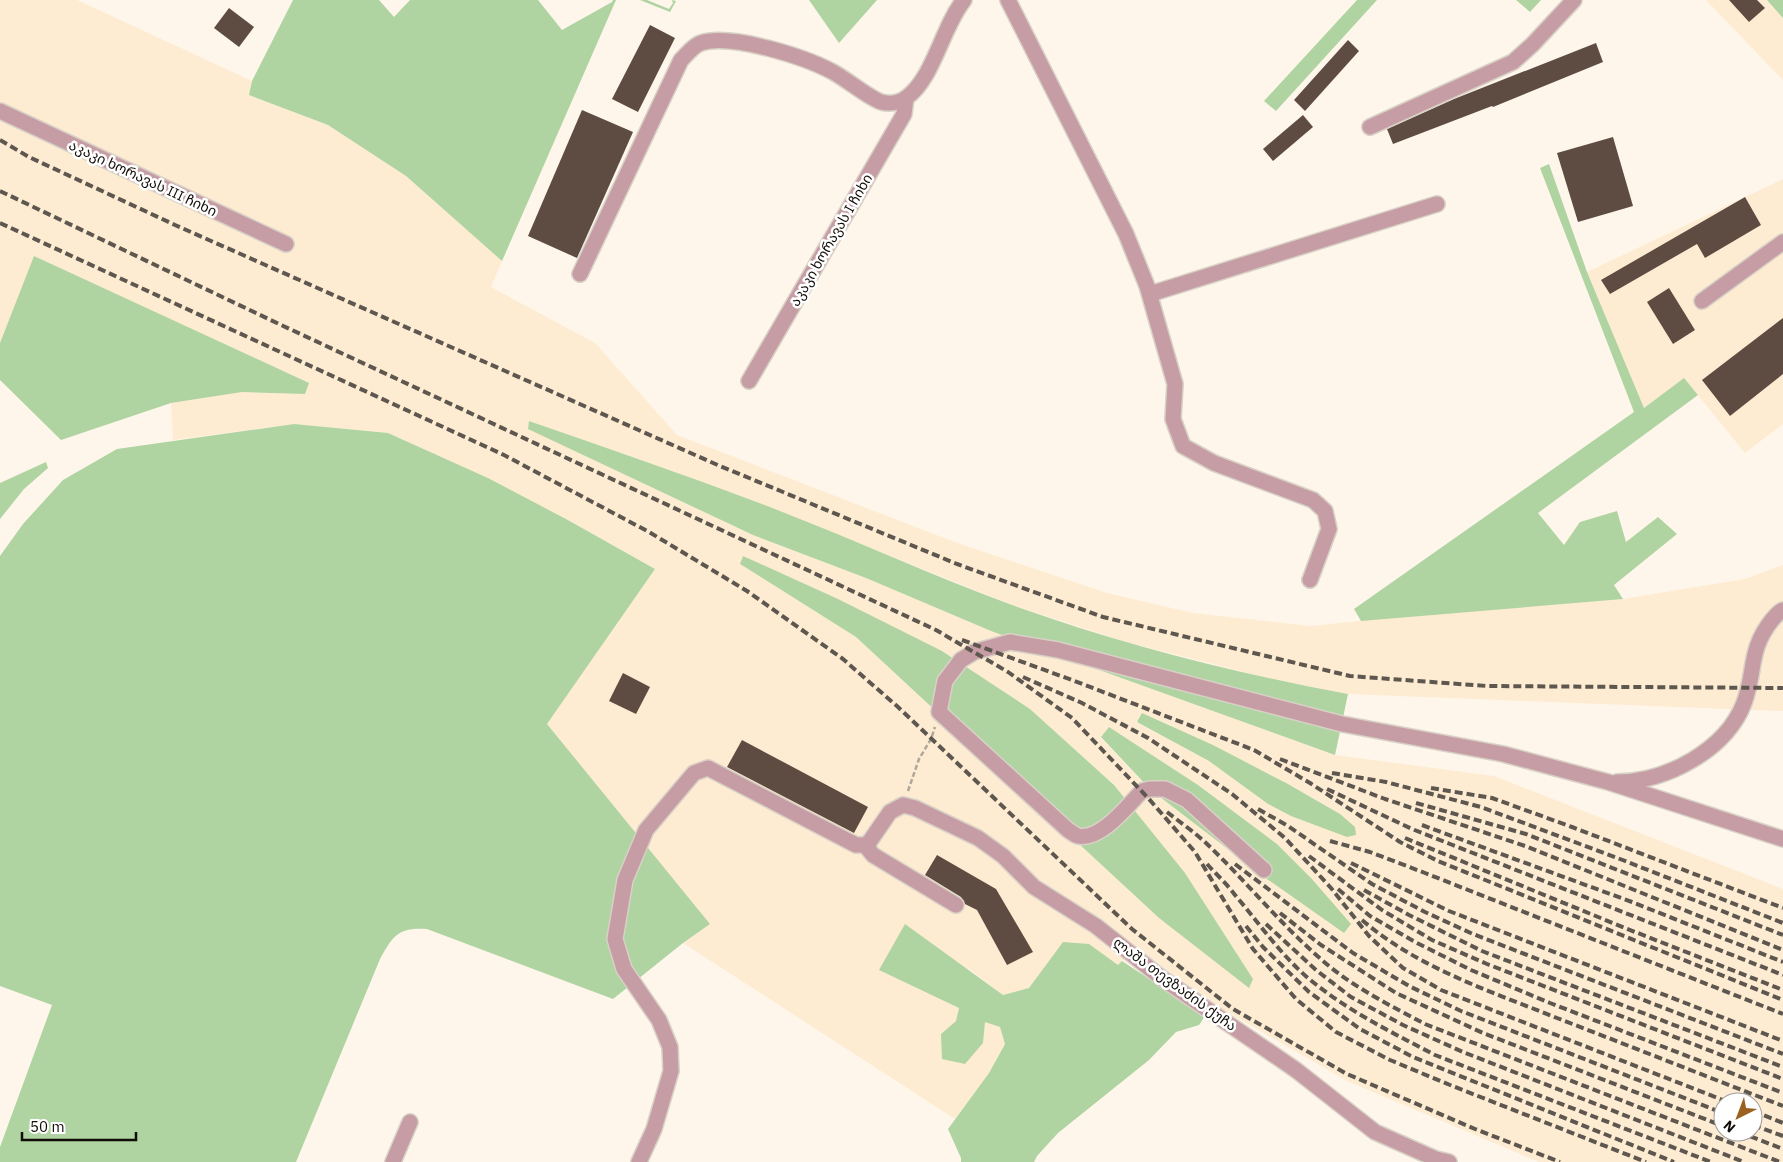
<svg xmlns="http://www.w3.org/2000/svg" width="1783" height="1162" viewBox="0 0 1783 1162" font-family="'IBM Plex Sans','Noto Sans Georgian',sans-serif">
<rect width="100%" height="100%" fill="#fef6ea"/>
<g fill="#feecd2" fill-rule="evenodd">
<path d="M 0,0 L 77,0 L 252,81 L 249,95 L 328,125 L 406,176 L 502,261 L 491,287 L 595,343 L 677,435 L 952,541 L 1107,593 L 1193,613 L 1311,626 L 1396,617 L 1623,599 L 1745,579 L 1783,565 L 1783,711 L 1348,694 L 1275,680 L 1126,642 L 1012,605 L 763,505 L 670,470 L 529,421 L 528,428 L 753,535 L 866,578 L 991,631 L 1335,755 L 1494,776 L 1783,889 L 1783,1162 L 1539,1162 L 1347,1081 L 1212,1003 L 1139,950 L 1122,961 L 1118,966 L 1089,944 L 1029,988 L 1003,995 L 968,968 L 956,1021 L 941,1034 L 983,1043 L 985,1022 L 1000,1026 L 1005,1043 L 989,1073 L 955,1119 L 683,943 L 710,924 L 547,724 L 655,569 L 566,519 L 488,478 L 388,433 L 294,424 L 173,440 L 171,403 L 242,392 L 304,394 L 35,256 L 0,343 ZM 740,564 L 942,651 L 1030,709 L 1114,785 L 1249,987 L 1159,918 L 856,637 ZM 1142,713 L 1213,745 L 1288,784 L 1340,814 L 1291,816 L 1268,804 L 1209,761 L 1137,722 ZM 1109,727 L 1198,785 L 1277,844 L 1311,878 L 1213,836 L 1173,807 L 1150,789 L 1101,738 ZM 1723,1102 L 1753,1102 L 1753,1132 L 1723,1132 Z"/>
<polygon points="1706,0 1767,0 1783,18 1783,80"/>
<polygon points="1783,179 1783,424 1745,453 1684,378 1644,408 1587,272"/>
</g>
<g fill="#afd4a1">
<polygon points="293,0 379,0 394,17 410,0 538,0 562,30 612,2 613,0 616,0 502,261 406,176 328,125 249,95 252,81"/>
<polygon points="640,0 647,0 669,9 673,3 672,0 676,1 670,12"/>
<polygon points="809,0 877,0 839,43"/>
<polygon points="1357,0 1377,0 1276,111 1264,101"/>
<polygon points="1516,0 1541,0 1530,12"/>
<polygon points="1767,0 1783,0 1783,18"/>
<polygon points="1549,164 1587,272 1644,408 1684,378 1698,395 1538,513 1564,545 1580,522 1617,511 1626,542 1658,517 1677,534 1614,585 1623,599 1361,621 1354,609 1634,412 1540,168"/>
<polygon points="34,256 309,383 305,394 242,392 171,403 61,440 0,380 0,343"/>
<path d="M 529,421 C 607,448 685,475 762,504 C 846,536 928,574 1012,605 C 1121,644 1234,673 1348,694 L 1335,755 L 991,631 L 866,578 L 753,535 L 528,429 Z"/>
<path d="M 294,424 L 388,433 L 488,478 L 566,519 L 655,569 L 547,724 L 710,924 L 683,943 L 613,999 L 427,929 C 398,927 393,936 380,959 L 296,1162 L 0,1162 L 0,1147 L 52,1005 L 0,986 L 0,556 L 23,524 L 63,480 L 117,449 Z"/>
<polygon points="46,462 48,468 24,489 0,519 0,483"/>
<polygon points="743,556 838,599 942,651 1030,709 1114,785 1185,873 1253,979 1249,988 1159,918 856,637 740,564"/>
<polygon points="1142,713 1213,745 1288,784 1340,814 1355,827 1356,835 1347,837 1291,816 1268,804 1209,761 1137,722"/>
<polygon points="1109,727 1198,785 1277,844 1311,878 1351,924 1344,933 1267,879 1173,807 1150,789 1101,737"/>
<polygon points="905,924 1003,995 1029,988 1063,942 1089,944 1118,965 1122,961 1205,1016 1199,1025 1176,1032 1149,1060 1058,1133 1037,1156 1034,1162 961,1162 961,1158 948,1129 989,1073 1005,1044 1000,1027 985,1022 983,1043 965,1064 942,1059 941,1034 956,1021 959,1008 879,970"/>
</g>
<g fill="#5e4c42">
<polygon points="1729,0 1757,0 1765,8 1749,22"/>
<polygon points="229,8 254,27 239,47 214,28"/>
<polygon points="650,25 675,38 638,112 612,99"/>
<polygon points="1348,40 1359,51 1305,111 1294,100"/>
<polygon points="1596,43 1603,62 1493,107 1492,106 1393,144 1387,129 1454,99"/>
<polygon points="582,110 633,132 577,258 528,236"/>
<polygon points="1303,115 1313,127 1273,161 1263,149"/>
<polygon points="1613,137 1633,206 1578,222 1557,153"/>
<polygon points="1745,197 1761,225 1705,258 1697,244 1610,294 1601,280"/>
<polygon points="1669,288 1695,330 1673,344 1647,302"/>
<polygon points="1783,318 1783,374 1730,416 1702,380"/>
<polygon points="623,673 650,687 636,714 609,701"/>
<polygon points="742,740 868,807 854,833 727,767"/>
<polygon points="937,855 996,889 1033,952 1007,965 977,910 965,904 961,897 925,875"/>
</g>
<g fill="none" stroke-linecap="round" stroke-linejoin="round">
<defs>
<g id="minor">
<polyline points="1008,0 1126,234 1147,286 1175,384 1173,419 1183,446 1214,463 1313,500 1325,511 1329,529 1310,580"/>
<polyline points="0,111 286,244"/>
<polyline points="1370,127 1513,62 1532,45 1574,0"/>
<path d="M 580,274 L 681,60 C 687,54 694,45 701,43 C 731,33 805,57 833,72 C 846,79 869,98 881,102 C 889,104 899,103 906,98 C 934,78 942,27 964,0"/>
<polyline points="1150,294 1437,204"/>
<polyline points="1702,301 1783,242"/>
<polyline points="749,381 904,114 906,98"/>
<path d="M 1617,782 C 1666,782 1726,750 1744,703 C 1756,671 1748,650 1772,620 C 1776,616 1778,612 1783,610"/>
<polyline points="865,845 873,855 956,905"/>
<path d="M 1264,870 L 1187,800 L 1165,789 L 1150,789 L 1142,791 C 1128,805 1101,841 1078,836 C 1075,835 1071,832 1068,830 L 939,712 L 945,681 L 961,660 L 974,652 L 1010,642 L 1058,650 L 1342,724 L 1503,754 L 1608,782 L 1783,839"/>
<polyline points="393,1162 410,1122"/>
<polyline points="639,1162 654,1129 671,1071 670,1047 659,1020 624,969 615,939 625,880 646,830 694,773 708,768 856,845 865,845 870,841 890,812 903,805 915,808 978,838 1003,856 1034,887 1096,926 1163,979 1296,1070 1375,1132 1436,1159 1449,1162"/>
</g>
</defs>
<use href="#minor" stroke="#d8d1c6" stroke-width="18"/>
<polyline stroke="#aea79d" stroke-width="2.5" stroke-dasharray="5 2.5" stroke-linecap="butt" points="908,791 919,759 931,739 935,727"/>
<use href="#minor" stroke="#c79da5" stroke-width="15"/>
<g stroke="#5d574f" stroke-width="4" stroke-dasharray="8 4" stroke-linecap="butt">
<polyline points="0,140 29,157 175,225 720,466 957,564 1103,617 1350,676 1487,686 1783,688"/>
<polyline points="0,191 279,324 936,630 1008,672 1072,718 1149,799 1195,852 1253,949 1296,999 1336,1032 1390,1060 1450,1085 1646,1162"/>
<polyline points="0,223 504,455 649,532 747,591 843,659 898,707 1132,929 1233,1009 1347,1074 1475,1129 1560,1162"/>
<polyline points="962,640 1072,680 1254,750 1310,783 1400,842 1438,861 1783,1000"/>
<polyline points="1023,677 1082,703 1148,738 1232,794 1285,838 1331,888 1369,936 1403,968 1441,990 1728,1102"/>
<polyline points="1280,759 1385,799 1528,847 1783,950"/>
<polyline points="1332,773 1386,782 1481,807 1620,859 1783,923"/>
<polyline points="1431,788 1492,798 1572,827 1783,908"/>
<polyline points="1327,789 1412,829 1450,844 1783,975"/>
<polyline points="1416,803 1526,834 1783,935"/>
<polyline points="1258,809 1288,826 1372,884 1425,912 1473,934 1783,1054"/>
<path d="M 1167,812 C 1180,822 1194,832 1206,843 C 1246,881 1280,924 1322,960 C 1351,986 1391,1006 1425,1024 L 1780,1162"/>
<polyline points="1422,825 1632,902 1783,962"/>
<polyline points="1405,838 1625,928 1783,990"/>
<polyline points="1330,841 1370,852 1425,873 1783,1014"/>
<polyline points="1309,856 1382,910 1432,940 1487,964 1783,1079"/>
<polyline points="1351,863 1449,911 1783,1041"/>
<path d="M 1207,864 C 1216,874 1227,884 1235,895 C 1259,923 1280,954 1308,978 C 1346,1010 1391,1032 1435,1055 L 1711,1162"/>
<polyline points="1235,864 1353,953 1409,986 1461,1011 1723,1113"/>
<polyline points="1338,889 1370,916 1415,942 1471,970 1550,1003 1783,1093"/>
<polyline points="1364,890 1409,915 1482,951 1783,1067"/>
<polyline points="1280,913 1321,945 1396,993 1483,1033 1723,1126"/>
<path d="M 1362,920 C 1418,968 1490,991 1557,1018 C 1632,1047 1708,1077 1783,1106"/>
<polyline points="1266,924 1316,970 1351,997 1403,1025 1463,1052 1744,1162"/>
<polyline points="1246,926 1263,947 1309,992 1360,1029 1413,1057 1674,1162"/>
<polyline points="1753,1111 1783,1123"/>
<polyline points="1753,1125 1783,1136"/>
<polyline points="1739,1132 1783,1149"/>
</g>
</g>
<g text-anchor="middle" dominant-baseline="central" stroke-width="5" stroke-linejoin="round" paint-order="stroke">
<g font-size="14" fill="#110c07" stroke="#fff">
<text transform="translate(143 178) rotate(25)">აკაკი ხორავას III ჩიხი</text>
<text transform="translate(831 240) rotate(-60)">აკაკი ხორავას I ჩიხი</text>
<text transform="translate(1175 984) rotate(36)">ლაშა თევზაძის ქუჩა</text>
</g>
</g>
<g transform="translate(1738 1117) rotate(222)"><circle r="24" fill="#ffffff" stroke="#a09e9c"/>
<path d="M0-4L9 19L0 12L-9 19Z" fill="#9b6121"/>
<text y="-8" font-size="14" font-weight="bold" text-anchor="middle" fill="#110c07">N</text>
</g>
<path d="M22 1132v8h114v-8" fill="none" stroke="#110c07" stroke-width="2.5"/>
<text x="30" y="1132" font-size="15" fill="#110c07" stroke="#ffffff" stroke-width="4" paint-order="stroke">50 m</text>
</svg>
